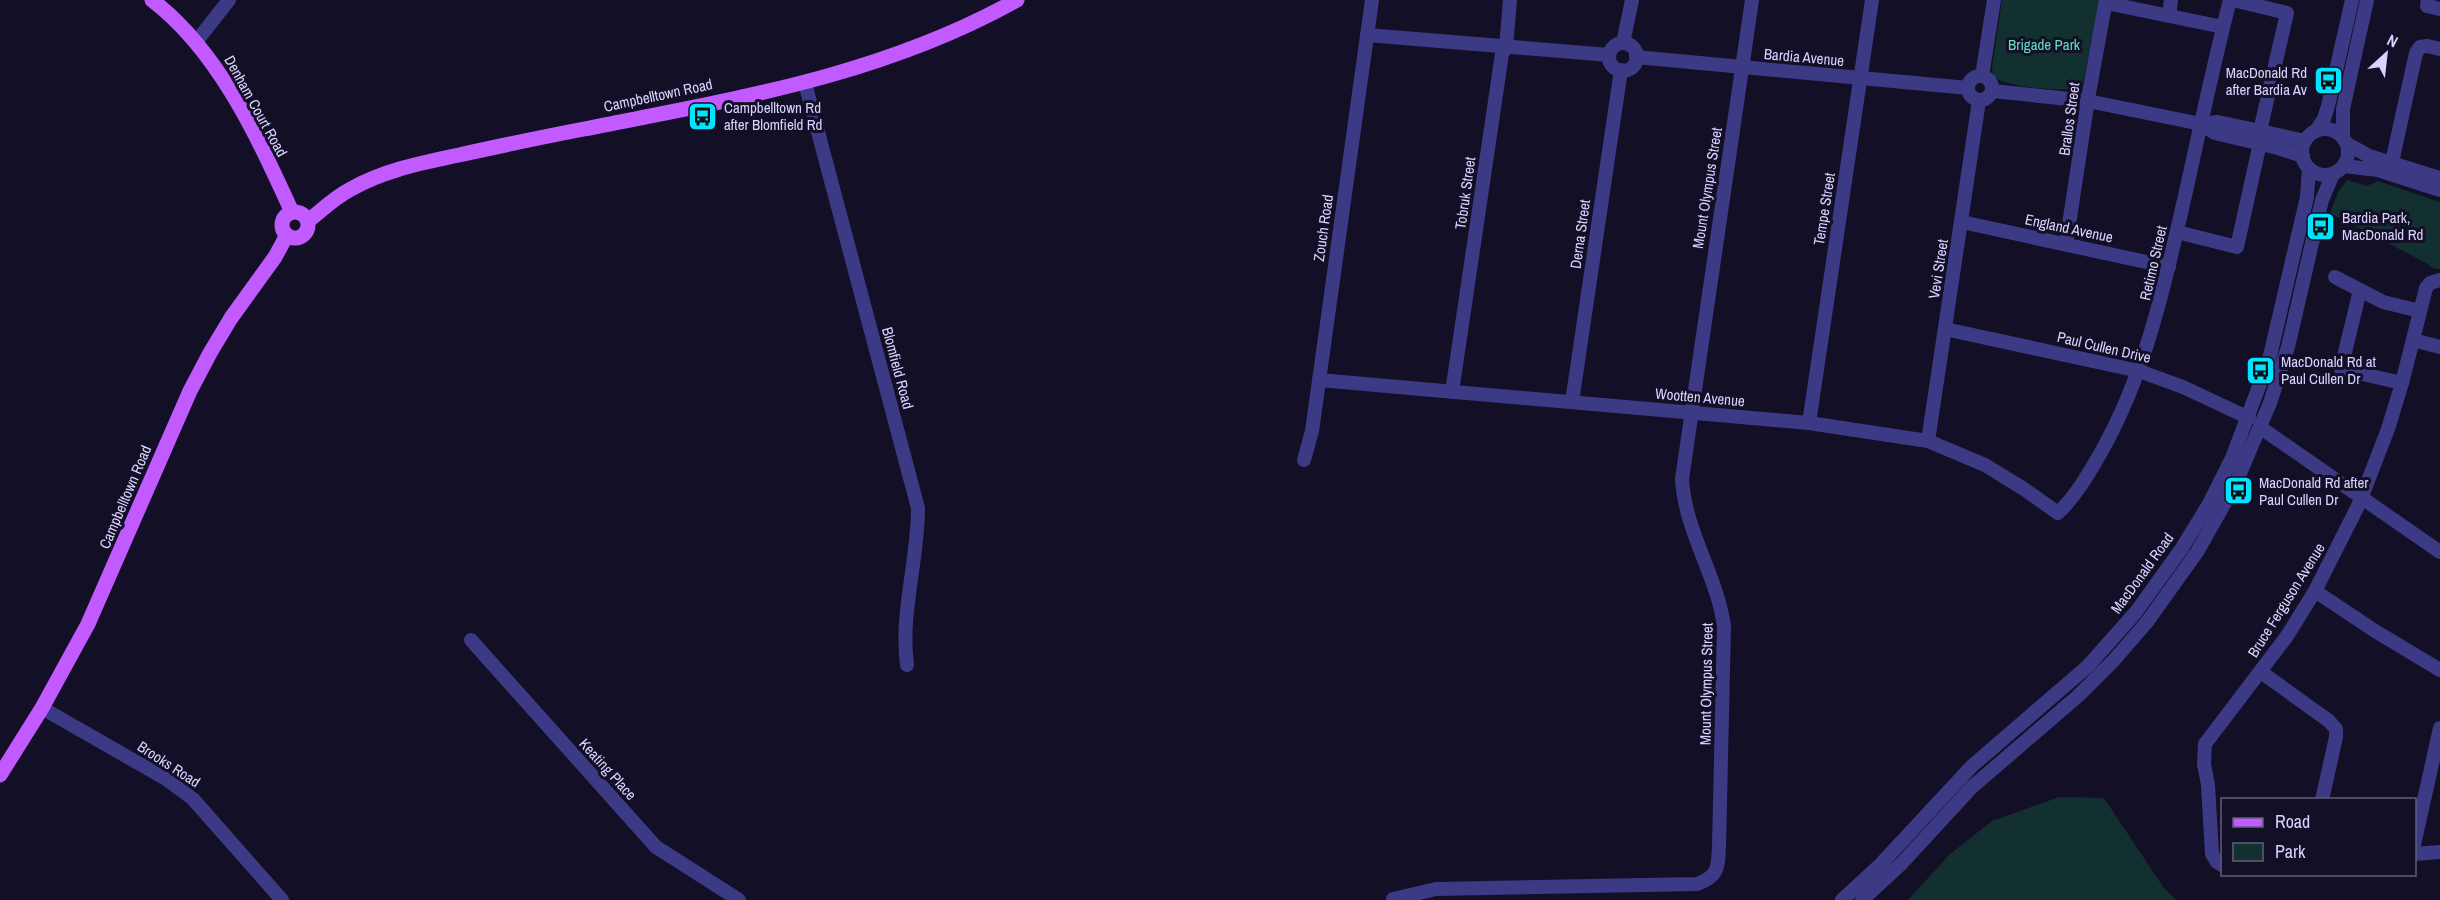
<svg xmlns="http://www.w3.org/2000/svg" width="2440" height="900" viewBox="0 0 2440 900" font-family="'Archivo Narrow',sans-serif">
<rect width="100%" height="100%" fill="#130f26"/>
<g fill="#12302f">
<path d="M 2002,0 L 2100,0 L 2082,87 C 2071,93 2009,87 1997,79 C 1993,76 1992,72 1992,67 Z"/>
<polygon points="2347,180 2367,186 2378,181 2440,202 2440,269 2434,269 2428,264 2330,213 2338,192"/>
<polygon points="2059,797 2104,798 2164,888 2176,900 1908,900 1950,854 1992,821"/>
</g>
<g fill="none" stroke-linecap="round" stroke-linejoin="round">
<g stroke="#3d3a85" stroke-width="14">
<polyline points="2233,0 2287,13 2260,131"/>
<polyline points="2428,0 2427,6 2440,9"/>
<polyline points="2106,3 2223,27"/>
<polyline points="2169,16 2171,0"/>
<polyline points="1367,35 1609,55"/>
<polyline points="196,42 229,0"/>
<polyline points="1623,43 1632,0"/>
<circle cx="1623" cy="57" r="14"/>
<polyline points="1636,57 1968,88"/>
<circle cx="1980" cy="88" r="12"/>
<polyline points="1982,76 1994,0"/>
<path d="M 805,83 L 918,508 C 918,561 900,614 907,665"/>
<polyline points="1993,91 2088,101 2142,112 2201,124 2215,133 2278,148 2303,156"/>
<polyline points="2201,124 2218,122 2305,141"/>
<circle cx="2325" cy="152" r="23"/>
<polyline points="2316,131 2324,119 2328,106 2352,0"/>
<polyline points="2343,138 2343,109 2367,0"/>
<polyline points="2347,144 2369,156 2440,178"/>
<polyline points="2392,162 2416,53 2420,47 2427,46 2440,49"/>
<polyline points="2344,166 2378,170 2440,190"/>
<polyline points="1962,222 2169,267"/>
<polyline points="2177,232 2237,247 2260,143"/>
<polyline points="2066,244 2089,93 2106,0"/>
<polyline points="2335,277 2383,302 2420,311"/>
<polyline points="2360,290 2341,369 2402,383"/>
<polyline points="1945,329 2139,371 2183,387 2249,418"/>
<polyline points="2413,340 2440,347"/>
<path d="M 1319,380 L 1809,423 L 1928,441 L 1985,465 L 2024,489 L 2058,513 C 2075,497 2088,475 2100,454 C 2145,375 2164,288 2184,200 C 2199,133 2213,66 2230,0"/>
<polyline points="1452,392 1502,54 1506,47 1510,0"/>
<polyline points="1572,402 1621,70"/>
<polyline points="1809,423 1872,0"/>
<polyline points="2261,428 2440,552"/>
<polyline points="1928,441 1979,101"/>
<polyline points="1304,460 1312,431 1372,0"/>
<polyline points="2315,591 2375,631 2440,670"/>
<polyline points="471,640 656,847 739,900"/>
<polyline points="2261,672 2329,721 2336,729 2336,737 2322,800"/>
<polyline points="42,708 166,779 193,799 282,900"/>
<polyline points="2414,845 2440,728"/>
<polyline points="2414,854 2440,852"/>
<polyline points="2222,865 2217,862 2212,854 2208,785 2204,764 2205,744 2287,636 2315,591 2359,504 2388,429 2402,383 2426,288 2430,283 2440,280"/>
<path d="M 1393,899 L 1436,889 L 1697,884 C 1719,876 1718,867 1719,846 L 1724,626 C 1717,575 1685,532 1682,479 L 1752,0"/>
<polyline points="1842,900 1879,866 1972,766 2088,666 2136,612 2182,548 2209,504 2232,458 2269,360 2307,197 2309,168"/>
<polyline points="1862,900 1901,864 1971,788 2078,696 2114,660 2147,622 2197,552 2235,485 2270,403 2288,347 2322,200 2333,174"/>
</g>
<g stroke="#c25bff" stroke-width="15">
<path d="M 152,0 C 219,51 258,138 292,212"/>
<circle cx="295" cy="225" r="13"/>
<path d="M 308,221 C 322,210 335,197 351,189 C 384,170 422,163 459,155 C 500,146 542,137 584,129 C 734,99 881,76 1017,0"/>
<polyline points="0,775 42,708 88,624 190,391 210,353 231,318 275,257 287,235"/>
</g>
</g>
<defs>
<symbol id="bus-square" viewBox="-11 -11 22 22"><rect x="-9" y="-9" width="18" height="18" rx="4" fill="#00e5ff" stroke="#130f26"/><path d="M-5-6H5V4H4V6H2V4H-2V6H-4V4H-5ZM-3.5-4V0h7V-4ZM-3.5 1.2v1.5H-2V1.2ZM2 1.2v1.5H3.5V1.2Z" fill="#111"/></symbol>
</defs>
<g fill-rule="evenodd">
<use href="#bus-square" x="2312" y="64" width="33" height="33"/>
<use href="#bus-square" x="686" y="100" width="33" height="33"/>
<use href="#bus-square" x="2304" y="210" width="33" height="33"/>
<use href="#bus-square" x="2244" y="354" width="33" height="33"/>
<use href="#bus-square" x="2222" y="474" width="33" height="33"/>
</g>
<g text-anchor="middle" dominant-baseline="central" stroke-width="6" stroke-linejoin="round" paint-order="stroke">
<g font-size="15" fill="#5fe0c0" stroke="#130f26">
<text x="2044" y="44">Brigade Park</text>
</g>
<g font-size="15" fill="#d9d4ff" stroke="#130f26">
<text transform="translate(1804 57) rotate(5)">Bardia Avenue</text>
<text transform="translate(658 95) rotate(-12)">Campbelltown Road</text>
<text transform="translate(256 106) rotate(61)">Denham Court Road</text>
<text transform="translate(2069 119) rotate(-82)">Brallos Street</text>
<text transform="translate(1707 188) rotate(-81)">Mount Olympus Street</text>
<text transform="translate(1465 193) rotate(-82)">Tobruk Street</text>
<text transform="translate(1824 209) rotate(-81)">Tempe Street</text>
<text transform="translate(1323 228) rotate(-82)">Zouch Road</text>
<text transform="translate(2069 228) rotate(12)">England Avenue</text>
<text transform="translate(1580 234) rotate(-82)">Derna Street</text>
<text transform="translate(2153 263) rotate(-77)">Retimo Street</text>
<text transform="translate(1938 269) rotate(-81)">Vevi Street</text>
<text transform="translate(2104 347) rotate(13)">Paul Cullen Drive</text>
<text transform="translate(898 368) rotate(75)">Blomfield Road</text>
<text transform="translate(1700 397) rotate(5)">Wootten Avenue</text>
<text transform="translate(125 497) rotate(-67)">Campbelltown Road</text>
<text transform="translate(2142 573) rotate(-54)">MacDonald Road</text>
<text transform="translate(2286 600) rotate(-58)">Bruce Ferguson Avenue</text>
<text transform="translate(1706 684) rotate(-89)">Mount Olympus Street</text>
<text transform="translate(169 764) rotate(33)">Brooks Road</text>
<text transform="translate(608 769) rotate(48)">Keating Place</text>
</g>
<g font-size="15" fill="#d9d4ff" stroke="#130f26" text-anchor="start">
<text x="2307" y="72" text-anchor="end">MacDonald Rd<tspan x="2307" dy="17">after Bardia Av</tspan></text>
<text x="724" y="107">Campbelltown Rd<tspan x="724" dy="17">after Blomfield Rd</tspan></text>
<text x="2342" y="217">Bardia Park,<tspan x="2342" dy="17">MacDonald Rd</tspan></text>
<text x="2281" y="361">MacDonald Rd at<tspan x="2281" dy="17">Paul Cullen Dr</tspan></text>
<text x="2259" y="482">MacDonald Rd after<tspan x="2259" dy="17">Paul Cullen Dr</tspan></text>
</g>
</g>
<rect x="2221" y="798" width="195" height="78" fill="#130f26" stroke="#625e7d" stroke-width="1.5"/>
<rect x="2233" y="818" width="30" height="9" fill="#c25bff" stroke="#625e7d" stroke-width="1.5"/>
<text x="2275" y="828" font-size="18" fill="#d9d4ff">Road</text>
<rect x="2233" y="843" width="30" height="18" fill="#12302f" stroke="#625e7d" stroke-width="1.5"/>
<text x="2275" y="858" font-size="18" fill="#d9d4ff">Park</text>
<g transform="translate(2386 54) rotate(27)" stroke="#130f26" stroke-width="4.5" paint-order="stroke">
<path d="M0-4.5L10 22L0 15L-10 22Z" fill="#d9d4ff"/>
<text y="-9" font-size="16" font-weight="bold" text-anchor="middle" fill="#d9d4ff">N</text>
</g>
</svg>
